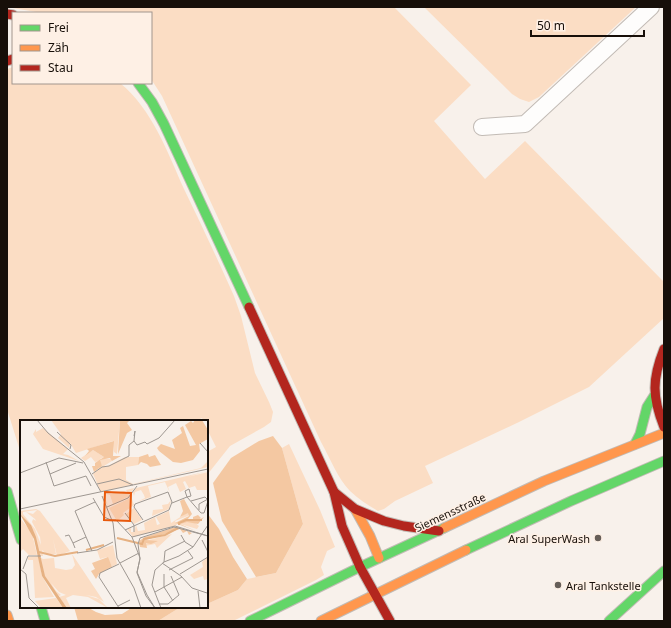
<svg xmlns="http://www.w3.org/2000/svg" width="671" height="628" viewBox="0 0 671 628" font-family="'Noto Sans',sans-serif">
<rect width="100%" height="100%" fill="#f8f1eb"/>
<g fill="#fbddc4">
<path d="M 7,7 L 394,7 L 471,85 L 434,121 L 485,179 L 525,141 L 664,282 L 664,318 L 589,387 L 519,422 L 425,466 L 433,483 L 395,501 L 384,509 L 378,511 C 368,505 358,499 350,491 C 338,479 330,458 321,442 L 162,96 L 151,79 L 151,13 L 42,13 Z"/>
<polygon points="424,7 636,7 539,97 529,102 520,99 512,94"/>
<path d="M 13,67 L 13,83 L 120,83 C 152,109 168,153 184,189 C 201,224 218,260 234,296 L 241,316 L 255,373 L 269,402 L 273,412 L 271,422 L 264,427 L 230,446 L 207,475 L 207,452 L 216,447 L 207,429 L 207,421 L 203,421 L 202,418 L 196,421 L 21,421 L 21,454 L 7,409 L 7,69 Z"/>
<polygon points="289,444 320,510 335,547 327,551 321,567 324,575 316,580 233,621 158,621 179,608 192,607 207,607 207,604 238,590 247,579 276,573 303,524 282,448"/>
</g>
<g fill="#f4c8a2">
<polygon points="273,436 282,448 303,524 276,573 256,577 222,521 213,483 231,458 259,441"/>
<polygon points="207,513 219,529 233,557 247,579 238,590 207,604"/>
<polygon points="74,607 87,607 96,612 105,615 122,614 133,607 192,607 179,608 158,621 78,621"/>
</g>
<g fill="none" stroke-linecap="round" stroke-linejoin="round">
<defs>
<polyline id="street" points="482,127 525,124 651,7"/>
<g id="fast">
<polyline points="138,83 152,102 164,124 249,307"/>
<polyline points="635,444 640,434 647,407 654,396"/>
<polyline points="7,491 21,540"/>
<polyline points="466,550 571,501 664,461"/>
<polyline points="41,607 45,621"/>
<polyline points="250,621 360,567 444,528"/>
<polyline points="609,621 664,571"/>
</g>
<g id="slow">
<polyline points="355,509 370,536 379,558"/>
<polyline points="444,528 544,481 664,433"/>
<polyline points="7,615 9,621"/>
<polyline points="321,621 466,550"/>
</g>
<g id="jam">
<polyline points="7,14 13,15"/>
<polyline points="7,61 13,59"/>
<polyline points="249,307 334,492 342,526 360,567"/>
<path d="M 664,349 C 652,379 652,397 664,427"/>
<polyline points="334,492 355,509 384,521 404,526 439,531"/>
<polyline points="360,567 390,621"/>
</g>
</defs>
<use href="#street" stroke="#c2bbb5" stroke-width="18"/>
<use href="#fast" stroke="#c2bbb5" stroke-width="11"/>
<use href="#slow" stroke="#c2bbb5" stroke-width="11"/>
<use href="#jam" stroke="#c2bbb5" stroke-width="11"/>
<use href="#street" stroke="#fefdfc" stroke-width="16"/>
<use href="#fast" stroke="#63d668" stroke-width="9"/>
<use href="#slow" stroke="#ff974d" stroke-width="9"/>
<use href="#jam" stroke="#b3261e" stroke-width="9"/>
</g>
<g fill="#665e58" stroke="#fef0e5" stroke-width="1.5">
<circle cx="598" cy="538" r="4"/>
<circle cx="558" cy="585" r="4"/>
</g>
<g text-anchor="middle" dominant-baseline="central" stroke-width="3" stroke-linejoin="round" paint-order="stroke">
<g font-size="11" fill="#170f09" stroke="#fef0e5">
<text transform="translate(450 512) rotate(-25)">Siemensstraße</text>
</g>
<g font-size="11" fill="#170f09" stroke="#fef0e5" text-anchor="end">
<text x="590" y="538">Aral SuperWash</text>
<text x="566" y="585" text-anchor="start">Aral Tankstelle</text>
</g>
</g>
<g transform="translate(20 420)">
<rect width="188" height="188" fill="#f8f1eb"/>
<path d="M 31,0 L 73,0 L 69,3 L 73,0 L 100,0 L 97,34 L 94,32 L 93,21 L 56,33 L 50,23 L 49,28 L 38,18 L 41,14 ZM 23,8 L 48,29 L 43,34 L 48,35 L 59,41 L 23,29 L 13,14 L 16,9 L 16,12 ZM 73,30 L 84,37 L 80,39 L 91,39 L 92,41 L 84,46 L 88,46 L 105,37 L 119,37 L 118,45 L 106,47 L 106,60 L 113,64 L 181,48 L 188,41 L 188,47 L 81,72 L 73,54 L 82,46 L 79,41 L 75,42 L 71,37 L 65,41 L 61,38 ZM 188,51 L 167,57 L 188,52 L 188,70 L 177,70 L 175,66 L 169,68 L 165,61 L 163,62 L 166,69 L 160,72 L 156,63 L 148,67 L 150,73 L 145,62 L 128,66 L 131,77 L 117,82 L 125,78 L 124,75 L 121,70 L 115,72 L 114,76 L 113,72 L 111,76 L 114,85 L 103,93 L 104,95 L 97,101 L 89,88 L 108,79 L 116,68 ZM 114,68 L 110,76 L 93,84 L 90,75 L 84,75 L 88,86 L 82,76 L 104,71 L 108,73 L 106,70 ZM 151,80 L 149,89 L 132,96 L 133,90 L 143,89 L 142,85 L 148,84 ZM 114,88 L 122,100 L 114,104 L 106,94 ZM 16,89 L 20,91 L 50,131 L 37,136 L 33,119 L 36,134 L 26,134 L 22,130 L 23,136 L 20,136 L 13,110 L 0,94 L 0,91 ZM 17,90 L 13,94 L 6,92 L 15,99 L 16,101 L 13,99 L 12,102 L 20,117 L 21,125 L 15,109 L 3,94 L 3,92 ZM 149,91 L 151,103 L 168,92 L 170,95 L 155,101 L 157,105 L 113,117 L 107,109 L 111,108 L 111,112 L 114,112 L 116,105 L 118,111 L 125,110 L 124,103 L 135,97 L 137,105 L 140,104 L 136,97 ZM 0,98 L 12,113 L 17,135 L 9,135 L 3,129 L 0,132 ZM 164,102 L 174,102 L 179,106 L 177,109 L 160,104 ZM 152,114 L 137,128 L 135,124 L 125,126 L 127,122 L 137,121 L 125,121 ZM 93,125 L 97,144 L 92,147 L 87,137 L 80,139 L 77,130 ZM 52,134 L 84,182 L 76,177 L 66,175 L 79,179 L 88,188 L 68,177 L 53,175 L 46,178 L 51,188 L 47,188 L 39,177 L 46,175 L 39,172 L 31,163 L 36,171 L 41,175 L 39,176 L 28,162 L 23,153 L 20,137 L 23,139 L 34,138 L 35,148 L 46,150 L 52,149 L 55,145 ZM 18,136 L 22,156 L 34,177 L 15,178 L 13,140 L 8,140 L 8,137 ZM 188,137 L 188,159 L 184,160 L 183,156 L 174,159 L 170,155 L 183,147 L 182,142 ZM 36,178 L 43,188 L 21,188 L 15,181 Z" fill="#fbddc4" fill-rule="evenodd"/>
<path d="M 100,0 L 110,0 L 107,3 L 112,10 L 107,13 L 98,34 ZM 175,0 L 182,0 L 188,10 L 188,19 L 179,24 L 180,31 L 173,40 L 161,43 L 153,42 L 139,31 L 137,28 L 141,24 L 155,29 L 152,20 L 162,13 L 160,8 L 163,6 L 170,26 L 176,25 L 165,5 L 171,1 L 173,3 ZM 94,21 L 93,36 L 101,36 L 92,41 L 90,38 L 80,40 L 82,46 L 74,52 L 72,46 L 75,46 L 75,43 L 84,37 L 73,30 L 65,36 L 69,31 L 67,29 ZM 128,34 L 129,37 L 135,35 L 141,45 L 130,47 L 127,44 L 121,42 L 118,45 L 119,37 ZM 164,79 L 172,94 L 167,100 L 173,101 L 173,97 L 178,95 L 181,98 L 177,101 L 184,97 L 178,104 L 167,102 L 160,104 L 176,111 L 155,103 L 169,96 L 168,93 L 160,97 L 163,91 L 160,81 ZM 155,107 L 156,109 L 158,107 L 172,113 L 169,115 L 167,111 L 163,113 L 160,109 L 126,120 L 138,121 L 131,124 L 126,123 L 127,128 L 120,127 L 119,121 L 125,117 ZM 88,137 L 92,147 L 79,154 L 76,159 L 71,151 L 75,149 L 72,143 Z" fill="#f4c8a2"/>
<path d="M 0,94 L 11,105 L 16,117 L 25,156 L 47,188 L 43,188 L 22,156 L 14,119 Z" fill="#e6b182"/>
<path fill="none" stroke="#e6b182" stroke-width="2" d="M 159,105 L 159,103 L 166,100 L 182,100M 97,118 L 122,124 L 124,119 L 145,115 L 158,108M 66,130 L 84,125M 19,132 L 35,136 L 58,132"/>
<path fill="none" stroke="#9e9791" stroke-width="1" d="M 17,0 L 28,13 L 64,42 L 81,72M 37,12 L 51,25 L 50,29M 114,21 L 115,11 L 114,16M 180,23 L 188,32M 26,42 L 34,66 L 66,56 L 71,66M 0,53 L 39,38 L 63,43M 30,54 L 56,43M 72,54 L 82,47 L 89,46 L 109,36 L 109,25 L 114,21 L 117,25 L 125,22 L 127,24 L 139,18 L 155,0M 77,64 L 99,59 L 113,65M 82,76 L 93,103 L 97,138 L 114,168 L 121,188M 73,78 L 84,97 L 91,100M 171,81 L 185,77 L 187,79M 152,83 L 167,77 L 171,76 L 169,69 L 165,71 L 167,77 L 181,93 L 184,93 L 188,81M 87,87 L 108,78 L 117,66M 0,89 L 188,49M 179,90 L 179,84 L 188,79M 105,93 L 114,105 L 114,112M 91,100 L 96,100 L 112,117 L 155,106 L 188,116M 105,110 L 149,90 L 152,82 L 148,72 L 115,84 L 114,87 L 123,100M 161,115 L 165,122 L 173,127M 45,116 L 49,115 L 53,123M 112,117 L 120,138 L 117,153 L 126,176 L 135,188M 182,120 L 188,132M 55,128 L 53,123 L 66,117M 72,131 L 55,91 L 75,82M 57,133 L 77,130 L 93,122M 144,142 L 145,131 L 165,121M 100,143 L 119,133M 142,143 L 161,156 L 172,168 L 187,173M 99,144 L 80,153 L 79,157 L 99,188M 0,149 L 6,154 L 9,178 L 19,188M 3,149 L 8,136 L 21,136M 149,150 L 173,138 L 168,131M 144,154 L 144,167 L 153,181M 160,154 L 188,137M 178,171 L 180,188M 135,172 L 162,157M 139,184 L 148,184 L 159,175 L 151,156M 98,186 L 110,180M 135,188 L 127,175 L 117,152 L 120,139 L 118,124 L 120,118 L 154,107 L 188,116M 141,188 L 132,165 L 135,150 L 144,142 L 159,136 L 173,127 L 188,105"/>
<path fill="#e8590c" fill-opacity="0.15" stroke="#e8590c" stroke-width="2" d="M 85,72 L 111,73 L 110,101 L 84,100 Z"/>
<rect width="188" height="188" fill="none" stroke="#170f09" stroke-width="2"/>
</g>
<rect width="671" height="628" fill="none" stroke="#170f09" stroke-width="16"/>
<rect x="12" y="12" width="140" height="72" fill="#fef0e5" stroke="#a2968d"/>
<rect x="20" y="25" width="20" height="6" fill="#63d668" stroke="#a2968d"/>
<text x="48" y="32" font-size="12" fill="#170f09">Frei</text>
<rect x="20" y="45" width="20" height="6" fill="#ff974d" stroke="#a2968d"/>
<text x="48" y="52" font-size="12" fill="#170f09">Zäh</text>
<rect x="20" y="65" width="20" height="6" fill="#b3261e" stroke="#a2968d"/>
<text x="48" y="72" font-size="12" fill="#170f09">Stau</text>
<path d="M531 30v6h113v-6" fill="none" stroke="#170f09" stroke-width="2"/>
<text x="537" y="30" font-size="12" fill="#170f09" stroke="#fef0e5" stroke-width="3" paint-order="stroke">50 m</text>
</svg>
